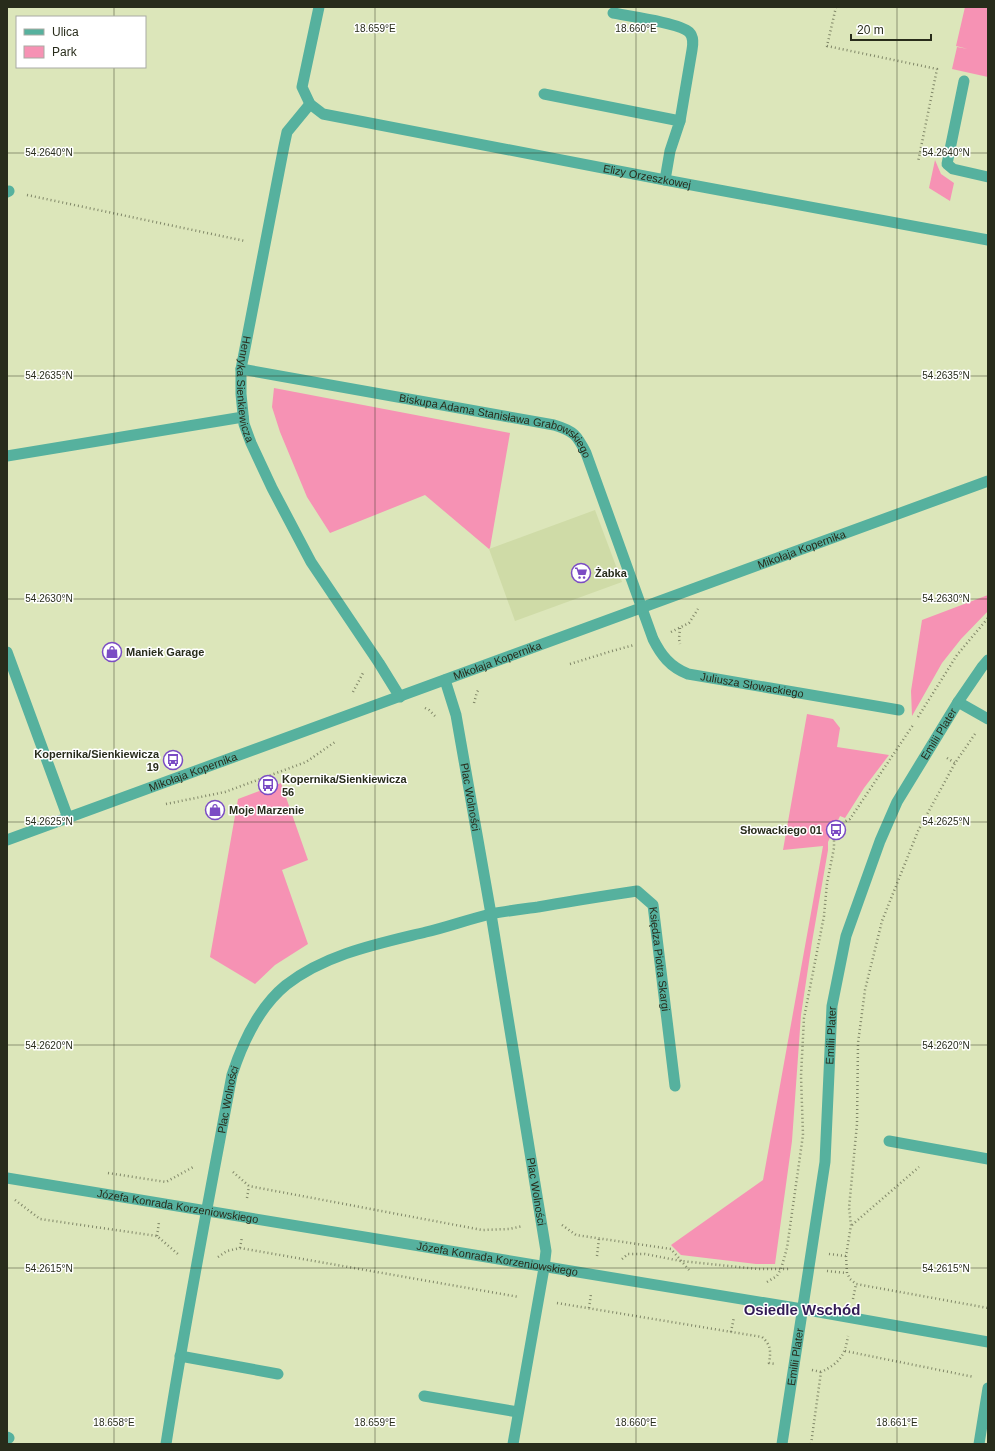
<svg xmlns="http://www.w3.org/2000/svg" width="995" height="1451" viewBox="0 0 995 1451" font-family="Arial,sans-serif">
<rect width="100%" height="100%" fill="#dce6ba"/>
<polygon fill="#cfdba7" points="595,510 622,582 515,621 489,549"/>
<g fill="#f692b4">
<polygon points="965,7 988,7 988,77 952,69 957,47 968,49 956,46"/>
<polygon points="935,160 941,174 954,183 950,201 929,188"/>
<polygon points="274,388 510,433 490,548 489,549 425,495 330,533 307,497 280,432 272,407"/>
<polygon points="988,595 988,611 961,639 942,663 912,716 911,691 922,620"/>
<polygon points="807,714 833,719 840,728 837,747 889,755 864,788 845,818 840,816 828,842 828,850 812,942 801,1015 792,1141 775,1264 756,1264 681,1255 671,1245 763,1180 823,846 783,850"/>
<polygon points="281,783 308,860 282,870 308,944 275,965 255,984 210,957 238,799"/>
</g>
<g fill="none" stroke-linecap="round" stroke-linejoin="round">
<g stroke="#808768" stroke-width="2.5" stroke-dasharray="1 3" stroke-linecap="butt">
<polyline points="836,7 827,46 937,69 918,162"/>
<polyline points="27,195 245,241"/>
<polyline points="680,628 679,639 680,644"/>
<polyline points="671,632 689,623 698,609"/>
<polyline points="570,664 612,651 634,645"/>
<polyline points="353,692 363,673"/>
<polyline points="474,703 477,692 479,689"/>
<polyline points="425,708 429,710 435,716"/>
<polyline points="918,717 957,655 988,618"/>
<polyline points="975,734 955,763 918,831 882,921 865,990 858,1043 857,1124 849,1208 851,1225 846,1256 847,1273 850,1279 856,1284 988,1308"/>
<polyline points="947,758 955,763"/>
<polyline points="166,804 225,792 306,762 335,742"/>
<polyline points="233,1172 249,1186 482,1230 509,1229 523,1226"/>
<polyline points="108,1173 166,1182 195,1166"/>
<polyline points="247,1198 249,1186"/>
<polyline points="15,1200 40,1219 157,1236 179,1255"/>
<polyline points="562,1225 576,1235 671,1249 689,1270"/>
<polyline points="852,1225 919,1167"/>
<polyline points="157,1236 159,1222"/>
<polyline points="240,1248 242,1237"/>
<polyline points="829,1254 846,1256"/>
<polyline points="597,1256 599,1238"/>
<polyline points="218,1257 227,1251 240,1248 519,1297"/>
<polyline points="622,1259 628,1254 645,1254 681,1261 758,1269 790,1269"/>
<polyline points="827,1271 847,1273"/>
<polyline points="767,1282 777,1276 781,1269 787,1248 803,1135 801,1076 804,1018 824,916 827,883 834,848 834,840 844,822 850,819 913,725"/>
<polyline points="853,1299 856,1284"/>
<path d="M 557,1303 L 762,1337 C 771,1345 771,1351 769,1363 L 776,1364"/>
<polyline points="589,1308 591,1294"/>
<polyline points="731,1332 734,1317"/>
<polyline points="845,1351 974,1377"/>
<polyline points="812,1370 821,1372"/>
<path d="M 811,1444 L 821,1372 C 840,1363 845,1355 848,1336"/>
</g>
<g stroke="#56b19e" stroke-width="11">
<path d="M 613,13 C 628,16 680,23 689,32 C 694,37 693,44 692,50 L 680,121"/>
<polyline points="964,81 947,164 953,169 988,177"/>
<polyline points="544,94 680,121 670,151 665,180"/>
<polyline points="7,192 9,191"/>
<polyline points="7,456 243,417"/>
<polyline points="180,1356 278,1374"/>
<polyline points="424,1396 518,1412"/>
</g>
<g stroke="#56b19e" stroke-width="11">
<path id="s1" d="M 319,7 L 302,87 L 310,104 L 323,114 L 665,180 L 988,240"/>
<path id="s2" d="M 310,104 L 287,132 L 284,146 L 241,369 L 241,394 L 244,424 L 251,443 L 272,488 L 311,562 L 379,663 L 400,697"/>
<path id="s3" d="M 241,369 L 554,425 C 574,431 577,435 586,453 L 653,639 C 661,655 670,667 688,674 L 899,710"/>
<polyline points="7,652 68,818"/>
<path id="s4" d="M 445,680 L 456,715 L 491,914 L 546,1251 L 544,1268 L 513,1444"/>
<polyline points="958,702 988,719"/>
<polyline points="889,1141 988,1159"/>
<path id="s5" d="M 7,1178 L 802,1309 L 988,1342"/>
<polyline points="7,1437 9,1438"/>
<path id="s6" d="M 166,1444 C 185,1321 209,1198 232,1075 C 242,1044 259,1007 286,985 C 326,954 377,944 426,932 C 448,927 469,919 491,914 C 506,911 523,909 538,907 C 571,901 604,896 637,891 L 653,905 L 675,1086"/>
<polyline points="979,1444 988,1388"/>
</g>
<g stroke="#56b19e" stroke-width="11">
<path id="s7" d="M 7,840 L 988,481"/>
<path id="s8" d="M 782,1444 L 825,1162 L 832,1006 L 846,936 L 880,841 L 897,802 L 958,702 L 982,667 L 988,660"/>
</g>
</g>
<path fill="none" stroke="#282c1b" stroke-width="1" stroke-opacity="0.45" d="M 114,7 L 114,17M 375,7 L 375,1444M 636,7 L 636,1444M 897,7 L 897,1444M 114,67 L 114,1444M 7,153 L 988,153M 7,376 L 988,376M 7,599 L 988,599M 7,822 L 988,822M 7,1045 L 988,1045M 7,1268 L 988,1268"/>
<defs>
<symbol id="supermarket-ring" viewBox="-11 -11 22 22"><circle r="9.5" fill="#fff" stroke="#7b4cc4" stroke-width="1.5"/><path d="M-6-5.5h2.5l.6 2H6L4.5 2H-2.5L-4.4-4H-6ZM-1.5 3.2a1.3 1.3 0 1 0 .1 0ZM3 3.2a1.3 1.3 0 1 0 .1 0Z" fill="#7b4cc4"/></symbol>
<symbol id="shop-ring" viewBox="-11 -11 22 22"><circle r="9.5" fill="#fff" stroke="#7b4cc4" stroke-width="1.5"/><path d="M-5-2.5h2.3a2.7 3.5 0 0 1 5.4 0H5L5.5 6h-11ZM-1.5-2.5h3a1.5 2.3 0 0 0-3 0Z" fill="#7b4cc4"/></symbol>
<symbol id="bus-ring" viewBox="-11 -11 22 22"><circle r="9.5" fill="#fff" stroke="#7b4cc4" stroke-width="1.5"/><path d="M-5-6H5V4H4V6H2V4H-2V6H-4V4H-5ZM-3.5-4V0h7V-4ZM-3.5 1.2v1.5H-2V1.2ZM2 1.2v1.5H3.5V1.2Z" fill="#7b4cc4"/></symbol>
</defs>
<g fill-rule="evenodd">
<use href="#supermarket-ring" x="570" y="562" width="22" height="22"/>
<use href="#shop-ring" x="101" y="641" width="22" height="22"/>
<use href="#bus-ring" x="162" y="749" width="22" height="22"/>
<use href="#bus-ring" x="257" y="774" width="22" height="22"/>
<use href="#shop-ring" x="204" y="799" width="22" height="22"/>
<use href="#bus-ring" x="825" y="819" width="22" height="22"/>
</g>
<g text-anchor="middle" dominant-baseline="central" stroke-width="3" stroke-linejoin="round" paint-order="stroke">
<g font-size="11" fill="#282c1b" stroke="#fff">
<text stroke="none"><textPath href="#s1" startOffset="447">Elizy Orzeszkowej</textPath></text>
<text stroke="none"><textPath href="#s2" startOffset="298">Henryka Sienkiewicza</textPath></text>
<text stroke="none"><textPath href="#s3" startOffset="264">Biskupa Adama Stanisława Grabowskiego</textPath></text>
<text stroke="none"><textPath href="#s7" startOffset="846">Mikołaja Kopernika</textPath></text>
<text stroke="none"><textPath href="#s7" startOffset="522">Mikołaja Kopernika</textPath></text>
<text stroke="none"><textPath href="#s3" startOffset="676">Juliusza Słowackiego</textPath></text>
<text stroke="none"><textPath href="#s8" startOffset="736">Emilii Plater</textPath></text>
<text stroke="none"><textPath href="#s7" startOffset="198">Mikołaja Kopernika</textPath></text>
<text stroke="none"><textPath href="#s4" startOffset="120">Plac Wolności</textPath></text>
<text stroke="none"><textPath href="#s6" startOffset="923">Księdza Piotra Skargi</textPath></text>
<text stroke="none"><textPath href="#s8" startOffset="412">Emilii Plater</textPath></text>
<text stroke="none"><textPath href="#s6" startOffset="350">Plac Wolności</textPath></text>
<text stroke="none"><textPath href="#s4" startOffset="520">Plac Wolności</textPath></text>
<text stroke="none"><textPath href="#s5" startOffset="173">Józefa Konrada Korzeniowskiego</textPath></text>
<text stroke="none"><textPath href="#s5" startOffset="497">Józefa Konrada Korzeniowskiego</textPath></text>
<text stroke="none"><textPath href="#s8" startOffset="88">Emilii Plater</textPath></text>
</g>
<g font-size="11" font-weight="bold" fill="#282c1b" stroke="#fff" text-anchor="start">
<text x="595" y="573">Żabka</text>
<text x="126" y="652">Maniek Garage</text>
<text x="159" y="754" text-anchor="end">Kopernika/Sienkiewicza<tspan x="159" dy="13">19</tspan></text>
<text x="282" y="779">Kopernika/Sienkiewicza<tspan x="282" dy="13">56</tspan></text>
<text x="229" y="810">Moje Marzenie</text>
<text x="822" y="830" text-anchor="end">Słowackiego 01</text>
</g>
<g font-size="15" font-weight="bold" fill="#321b55" stroke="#fff">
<text x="802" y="1309">Osiedle Wschód</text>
</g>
</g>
<g font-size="10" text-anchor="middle" fill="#282c1b" stroke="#fff" stroke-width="3" stroke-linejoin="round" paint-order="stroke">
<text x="375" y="32">18.659°E</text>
<text x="636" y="32">18.660°E</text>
<text x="49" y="156">54.2640°N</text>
<text x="946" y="156">54.2640°N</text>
<text x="49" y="379">54.2635°N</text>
<text x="946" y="379">54.2635°N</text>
<text x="49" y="602">54.2630°N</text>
<text x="946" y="602">54.2630°N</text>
<text x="49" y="825">54.2625°N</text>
<text x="946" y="825">54.2625°N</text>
<text x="49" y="1049">54.2620°N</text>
<text x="946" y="1049">54.2620°N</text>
<text x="49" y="1272">54.2615°N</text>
<text x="946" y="1272">54.2615°N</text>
<text x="114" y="1426">18.658°E</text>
<text x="375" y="1426">18.659°E</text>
<text x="636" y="1426">18.660°E</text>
<text x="897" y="1426">18.661°E</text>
</g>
<rect width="995" height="1451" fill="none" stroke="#282c1b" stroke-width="16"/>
<rect x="16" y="16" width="130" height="52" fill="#ffffff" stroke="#a9aba4"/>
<rect x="24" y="29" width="20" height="6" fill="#56b19e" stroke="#a9aba4"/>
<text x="52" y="36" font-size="12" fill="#282c1b">Ulica</text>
<rect x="24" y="46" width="20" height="12" fill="#f692b4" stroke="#a9aba4"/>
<text x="52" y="56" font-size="12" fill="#282c1b">Park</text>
<path d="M851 34v6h80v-6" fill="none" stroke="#282c1b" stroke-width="2"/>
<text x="857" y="34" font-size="12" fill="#282c1b" stroke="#ffffff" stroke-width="3" paint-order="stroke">20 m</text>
</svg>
